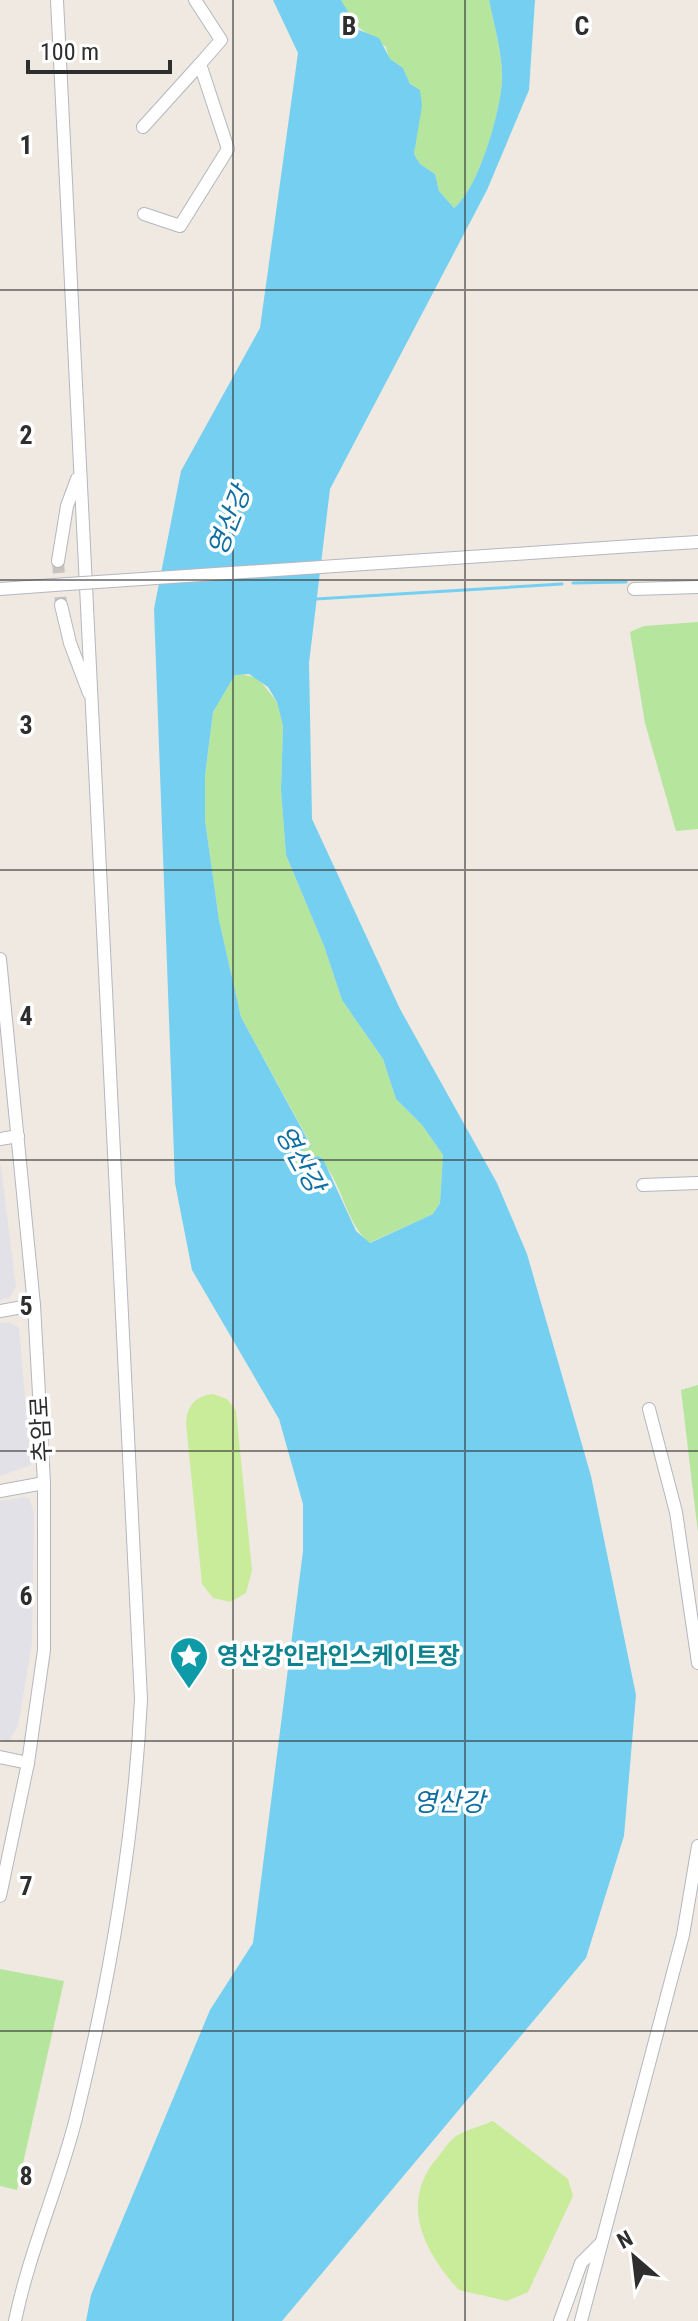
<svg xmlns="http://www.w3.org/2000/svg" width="698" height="2321" viewBox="0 0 698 2321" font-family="'Roboto Condensed','Noto Sans KR',sans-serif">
<rect width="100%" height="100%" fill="#efe9e1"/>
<g fill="#e3e1e8">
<polygon points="0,1160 16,1287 9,1298 0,1300"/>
<polygon points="9,1322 19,1328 31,1465 0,1476 0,1323"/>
<polygon points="23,1497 29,1498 34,1513 32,1643 18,1726 9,1741 0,1739 0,1501"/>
</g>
<g fill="#b6e59e">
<path d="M 341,0 L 489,0 C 494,25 503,55 502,81 C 500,114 479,188 454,208 L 439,191 L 435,174 L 420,164 L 414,154 L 418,125 L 410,84 L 403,68 L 389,59 L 386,47 L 351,22 Z"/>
<polygon points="698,622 698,829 676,831 645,723 630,632 644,626"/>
<path d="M 240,674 L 258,678 L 277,702 L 283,726 L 281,790 L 286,855 L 324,946 L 342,1000 L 383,1059 L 396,1099 L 422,1125 L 443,1155 L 440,1203 L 433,1214 L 369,1243 C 343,1219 343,1180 317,1156 L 298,1166 L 290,1164 L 292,1155 L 311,1145 L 241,1017 L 219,920 L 205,820 L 205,776 L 213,712 L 235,675 Z"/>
<polygon points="698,1385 698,1533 681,1390"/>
<polygon points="0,1969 64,1981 17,2190 0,2186"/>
</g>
<g fill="#c9ec9a">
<path d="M 213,1394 L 227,1399 L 236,1411 L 252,1570 L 246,1593 L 230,1602 L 213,1598 L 202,1584 L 186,1423 C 187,1406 195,1396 213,1394 Z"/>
<path d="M 493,2121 L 568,2179 L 573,2196 L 528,2292 L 507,2301 L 459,2290 C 424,2252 399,2203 437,2158 C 443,2151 450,2139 458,2135 C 468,2129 482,2126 493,2121 Z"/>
</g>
<path fill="#75cff0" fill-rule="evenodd" d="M 273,0 L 341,0 L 359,30 L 379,38 L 390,59 L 403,68 L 410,84 L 420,90 L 422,106 L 414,154 L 420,164 L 435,174 L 439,191 L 454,208 C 479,188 500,113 502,81 C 503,55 494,25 489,0 L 535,0 L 529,90 L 487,190 L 330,489 L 309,663 L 312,819 L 400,1009 L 497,1183 L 527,1254 L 591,1476 L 636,1695 L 624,1836 L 586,1958 L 282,2321 L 86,2321 L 91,2295 L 210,2010 L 253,1943 L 303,1551 L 303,1504 L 279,1419 L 192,1270 L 175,1183 L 154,609 L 181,471 L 260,328 L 298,53 ZM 249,674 L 268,687 L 277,702 L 283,726 L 281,790 L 286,855 L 324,946 L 342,1000 L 383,1059 L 396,1099 L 422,1125 L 443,1155 L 440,1203 L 433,1214 L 370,1243 L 356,1231 L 323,1159 L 317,1156 L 298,1166 L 291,1164 L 292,1155 L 311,1146 L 241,1017 L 219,920 L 205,820 L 205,776 L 213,712 L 235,675 Z"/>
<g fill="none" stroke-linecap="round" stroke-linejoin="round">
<g stroke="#75cff0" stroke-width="3">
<polyline points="573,583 626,582"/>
<polyline points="316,599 562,584"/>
</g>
<polyline stroke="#c8c4bd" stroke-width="12" stroke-dasharray="12 6" stroke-linecap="butt" points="58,561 61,605"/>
<defs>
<g id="minor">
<polyline points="195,0 221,40 200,64"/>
<polyline points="143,127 200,64 228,149 180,226 144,214"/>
<polyline points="633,546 698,542"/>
<polyline points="58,561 67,506 77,479"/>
<polyline points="0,589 68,584"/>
<polyline points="634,589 698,587"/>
<polyline points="61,605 70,643 89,693"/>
<polyline points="0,959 34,1305 44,1483 44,1650 28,1763 0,1896"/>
<polyline points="0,1139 18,1136"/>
<polyline points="643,1185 698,1183"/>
<polyline points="0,1311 34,1305"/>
<polyline points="649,1409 676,1512 698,1663"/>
<polyline points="0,1491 44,1483"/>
<polyline points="0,1757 28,1763"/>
<path d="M 15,2321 C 29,2252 59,2186 76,2118 C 110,1980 134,1841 141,1699 L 57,0"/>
<polyline points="560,2321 581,2263 600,2244"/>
<polyline points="581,2321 683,1935 698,1846"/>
</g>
</defs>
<use href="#minor" stroke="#b4b7c1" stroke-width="14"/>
<use href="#minor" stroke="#fff" stroke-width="12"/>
<defs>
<polyline id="minor-bridge" points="68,584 633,546"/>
</defs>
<use href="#minor-bridge" stroke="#b4b7c1" stroke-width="14" stroke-linecap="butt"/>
<use href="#minor-bridge" stroke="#fff" stroke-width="12"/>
</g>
<path fill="none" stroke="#2e2e2e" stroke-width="2" stroke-opacity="0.55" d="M 233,0 L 233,2321M 465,0 L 465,2321M 0,290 L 698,290M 0,580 L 698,580M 0,870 L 698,870M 0,1160 L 698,1160M 0,1451 L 698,1451M 0,1741 L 698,1741M 0,2031 L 698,2031"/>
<defs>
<symbol id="sight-pin" viewBox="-11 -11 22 30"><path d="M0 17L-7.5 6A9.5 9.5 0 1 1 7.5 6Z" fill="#0f9aa8" stroke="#fff"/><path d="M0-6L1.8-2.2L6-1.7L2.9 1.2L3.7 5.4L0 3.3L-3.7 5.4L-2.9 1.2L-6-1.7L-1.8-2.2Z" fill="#fff"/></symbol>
</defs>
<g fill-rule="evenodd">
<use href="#sight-pin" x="167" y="1634" width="44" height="60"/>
</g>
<g text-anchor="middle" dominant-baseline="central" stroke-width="7" stroke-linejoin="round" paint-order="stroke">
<g font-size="24" fill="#2e2e2e" stroke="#fff">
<text transform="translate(41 1429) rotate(-93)">추암로</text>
</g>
<g font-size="24" font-weight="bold" fill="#0d838f" stroke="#fff" text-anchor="start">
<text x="217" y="1656">영산강인라인스케이트장</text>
</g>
<g font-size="26" font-style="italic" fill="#0d6fa3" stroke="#fff">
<text transform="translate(229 521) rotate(-68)">영산강</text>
<text transform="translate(300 1159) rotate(61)">영산강</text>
<text x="449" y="1802">영산강</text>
</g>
</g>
<g font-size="26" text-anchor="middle" font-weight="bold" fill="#2e2e2e" stroke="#fff" stroke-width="7" stroke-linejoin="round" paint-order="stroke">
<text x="349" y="35">B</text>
<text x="582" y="35">C</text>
<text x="26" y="154">1</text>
<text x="26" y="444">2</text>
<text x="26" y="734">3</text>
<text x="26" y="1025">4</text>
<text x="26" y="1315">5</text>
<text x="26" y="1605">6</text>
<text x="26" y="1895">7</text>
<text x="26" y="2185">8</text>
</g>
<g transform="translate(634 2257) rotate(332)" stroke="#ffffff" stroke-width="6" paint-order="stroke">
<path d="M0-6L14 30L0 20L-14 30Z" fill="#2e2e2e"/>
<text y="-12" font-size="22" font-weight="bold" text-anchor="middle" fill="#2e2e2e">N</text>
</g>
<path d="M28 60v12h142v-12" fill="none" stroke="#2e2e2e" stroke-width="4"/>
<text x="40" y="60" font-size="24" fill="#2e2e2e" stroke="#ffffff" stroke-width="6" paint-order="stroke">100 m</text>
</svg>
